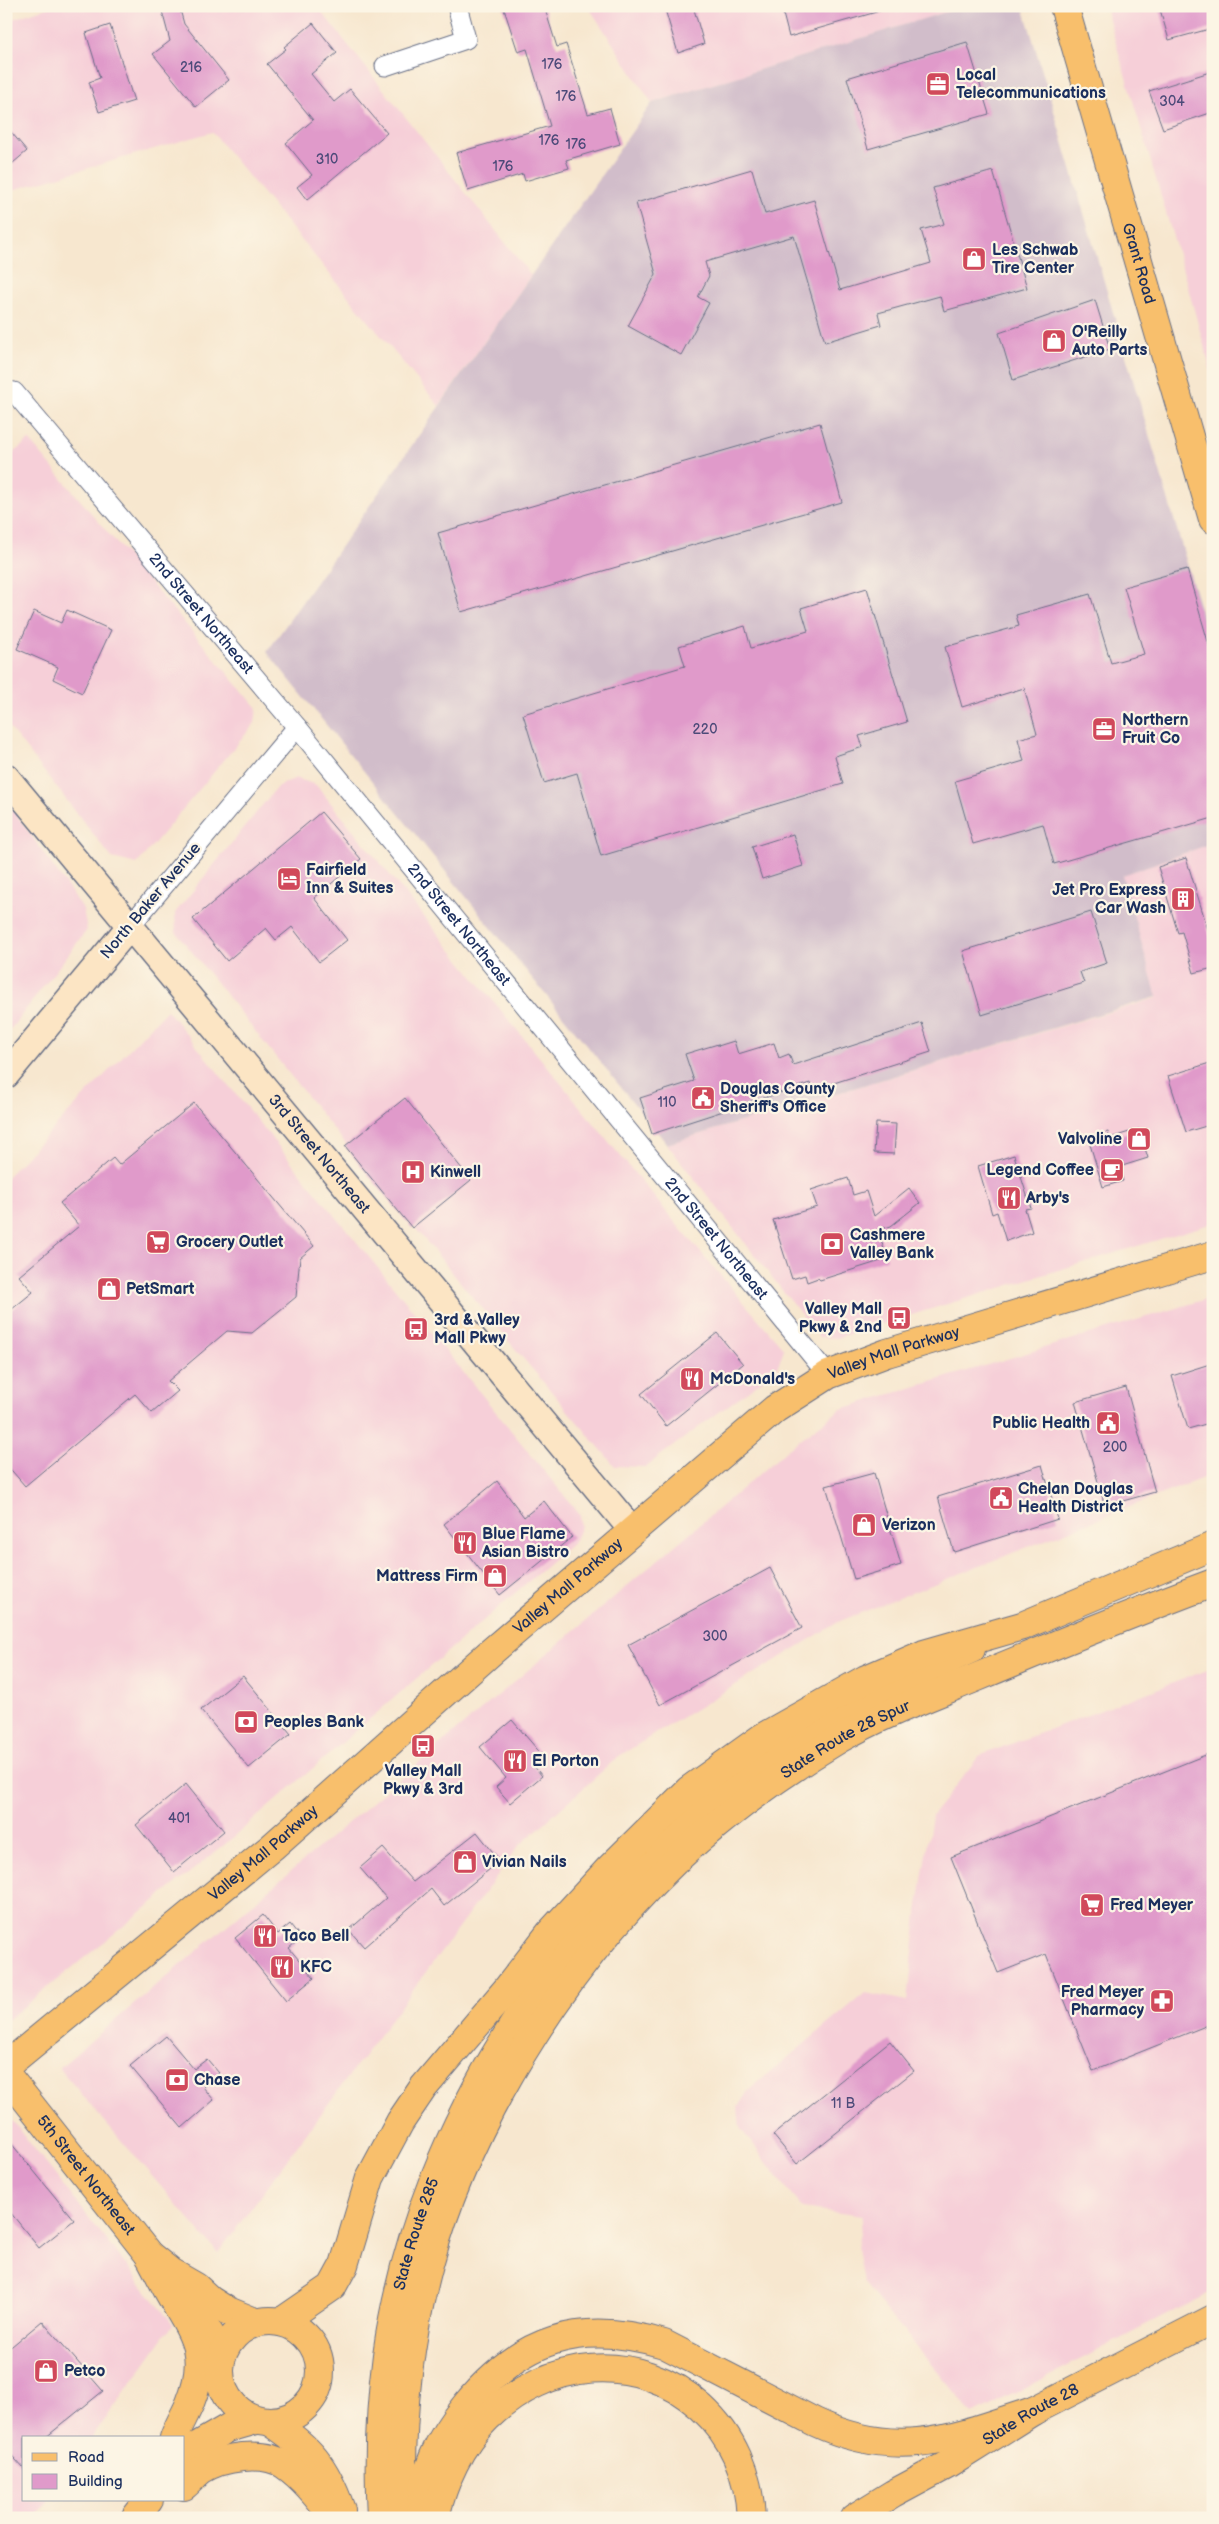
<svg xmlns="http://www.w3.org/2000/svg" width="1219" height="2524" viewBox="0 0 1219 2524" font-family="'Balsamiq Sans',sans-serif">
<rect width="100%" height="100%" fill="#fcf5e5"/>
<filter id="ink" filterUnits="userSpaceOnUse"><feTurbulence type="fractalNoise" baseFrequency=".02" numOctaves="2"/><feDisplacementMap in="SourceGraphic" scale="10" xChannelSelector="R" yChannelSelector="G"/><feConvolveMatrix kernelMatrix="1 2 1 2 8 2 1 2 1" color-interpolation-filters="sRGB"/></filter>
<filter id="wash" filterUnits="userSpaceOnUse"><feTurbulence type="fractalNoise" baseFrequency=".0096" numOctaves="4" result="noise"/><feDisplacementMap in="SourceGraphic" scale="20" xChannelSelector="R" yChannelSelector="G"/><feGaussianBlur stdDeviation="1.12" result="paint"/><feColorMatrix in="noise" values="0 0 0 0 0 0 0 0 0 0 0 0 0 0 0 0 0 1.4 0 .05"/><feComposite in="paint" operator="in"/></filter>
<g filter="url(#wash)">
<rect width="100%" height="100%" fill="#f7e7cf"/>
<g fill="#f6cfd8">
<polygon points="53,6 317,6 531,275 439,406 212,132 6,192 6,21"/>
<polygon points="588,6 965,6 652,103"/>
<polygon points="1105,6 1213,6 1213,378 1187,284"/>
<polygon points="29,440 257,708 255,723 137,864 112,858 6,723 6,459"/>
<polygon points="296,778 316,785 678,1226 784,1349 776,1370 645,1467 615,1466 522,1357 326,1120 176,932 175,913 277,787"/>
<polygon points="6,800 83,909 87,930 6,1035"/>
<polygon points="1213,843 1213,1223 836,1338 819,1337 667,1144 1157,998 1122,875"/>
<polygon points="167,1010 580,1515 581,1526 574,1542 229,1841 6,2021 6,1178"/>
<polygon points="1213,1297 1213,1474 840,1621 619,1756 519,1846 218,2253 59,2068 798,1441 841,1409"/>
<polygon points="1213,1668 1213,2291 973,2415 863,2282 857,2248 863,2216 802,2208 740,2128 738,2107 748,2091 865,1993 908,2001 917,1912 932,1816 979,1756"/>
<polygon points="6,2113 173,2324 92,2438 24,2438 24,2500 48,2500 36,2518 6,2518"/>
</g>
<polygon fill="#d1bdca" points="965,6 1023,6 1213,652 1213,843 1122,875 1157,997 667,1144 267,652 652,103"/>
<g id="blocks">
<g fill="#e09aca">
<polygon points="179,6 184,24 229,80 196,107 153,54 170,41 162,11"/>
<polygon points="503,6 544,6 557,47 566,44 588,114 610,108 620,144 566,160 569,168 525,181 523,174 468,191 456,153 550,126 527,49 518,52"/>
<polygon points="664,6 693,6 704,44 678,53"/>
<polygon points="781,6 879,6 880,11 789,37"/>
<polygon points="1159,6 1213,6 1213,28 1169,40"/>
<polygon points="313,23 337,53 311,74 334,102 350,89 387,133 307,200 297,187 312,175 286,143 313,120 267,64 286,49 284,47"/>
<polygon points="110,25 134,101 99,112 89,82 100,78 86,33"/>
<polygon points="967,42 989,114 868,149 847,78"/>
<polygon points="1213,71 1213,112 1163,129 1149,91"/>
<polygon points="6,126 27,151 6,169"/>
<polygon points="752,169 765,214 814,200 840,290 931,263 921,230 944,224 933,188 993,171 1027,288 944,311 940,296 878,313 881,325 825,342 794,236 705,262 709,276 698,297 709,303 681,355 628,326 656,274 636,203"/>
<polygon points="1095,300 1110,349 1013,380 999,333"/>
<polygon points="820,423 842,502 461,612 438,533"/>
<polygon points="1187,569 1213,659 1213,818 1054,864 1043,824 973,844 955,781 1024,761 1018,739 1037,734 1024,688 962,707 945,647 1019,626 1016,615 1090,594 1111,663 1144,654 1124,587"/>
<polygon points="867,588 907,722 859,736 863,747 835,756 843,784 601,856 577,773 544,783 523,714 685,666 679,646 745,626 751,648 808,631 801,608"/>
<polygon points="67,610 111,630 82,693 53,679 58,667 17,649 34,611 61,623"/>
<polygon points="321,812 361,859 314,898 347,940 319,962 292,927 276,940 266,928 227,961 193,919"/>
<polygon points="793,834 803,866 762,879 752,847"/>
<polygon points="1186,858 1213,946 1213,968 1194,973 1182,932 1178,933 1158,867"/>
<polygon points="1091,912 1107,963 1080,972 1084,983 982,1015 963,951"/>
<polygon points="922,1023 931,1052 812,1090 810,1083 652,1134 640,1098 694,1081 685,1054 718,1044 718,1046 734,1041 738,1054 774,1043 779,1058 789,1054 793,1065"/>
<polygon points="1213,1062 1213,1124 1186,1132 1168,1076"/>
<polygon points="405,1098 471,1180 412,1228 345,1146"/>
<polygon points="194,1103 314,1246 300,1258 296,1297 252,1333 227,1331 168,1381 178,1391 152,1413 135,1394 25,1486 6,1464 6,1314 33,1292 19,1276 79,1226 60,1203 113,1158 119,1165"/>
<polygon points="876,1123 896,1124 894,1154 874,1153"/>
<polygon points="1139,1129 1148,1158 1119,1167 1123,1181 1103,1187 1088,1138 1108,1132 1110,1138"/>
<polygon points="1014,1155 1031,1208 1025,1209 1032,1232 1006,1241 997,1212 992,1214 978,1166"/>
<polygon points="848,1178 853,1195 866,1191 874,1216 909,1188 920,1203 891,1226 878,1230 887,1259 820,1280 818,1278 807,1282 805,1275 792,1279 773,1220 817,1207 811,1190"/>
<polygon points="717,1333 743,1364 666,1426 641,1394"/>
<polygon points="1213,1363 1213,1422 1188,1429 1172,1376"/>
<polygon points="1126,1387 1155,1492 1105,1506 1075,1402"/>
<polygon points="1042,1465 1058,1519 954,1552 938,1497"/>
<polygon points="874,1473 901,1565 854,1579 826,1486"/>
<polygon points="497,1481 524,1517 544,1501 572,1537 500,1595 444,1524"/>
<polygon points="770,1568 802,1628 660,1705 628,1645"/>
<polygon points="243,1676 291,1734 249,1768 201,1710"/>
<polygon points="512,1720 543,1756 533,1765 542,1776 510,1803 496,1787 506,1778 480,1747"/>
<polygon points="1213,1752 1213,2023 1093,2071 1046,1954 998,1973 951,1857"/>
<polygon points="186,1784 224,1831 174,1872 136,1825"/>
<polygon points="477,1832 500,1861 444,1906 431,1889 364,1947 349,1930 386,1898 360,1868 383,1848 413,1882"/>
<polygon points="263,1915 278,1934 290,1924 301,1938 289,1948 314,1978 286,2001 235,1938"/>
<polygon points="166,2036 194,2069 207,2059 219,2073 203,2087 214,2100 182,2128 130,2066"/>
<polygon points="890,2041 914,2071 797,2164 773,2135"/>
<polygon points="6,2137 74,2220 39,2248 6,2207"/>
<polygon points="42,2321 103,2391 45,2438 24,2438 24,2469 6,2449 6,2351"/>
</g>
</g>
</g>
<g filter="url(#ink)">
<use href="#blocks" fill-opacity="0" stroke="#686f86" stroke-width="1"/>
<g fill="none" stroke-linecap="round" stroke-linejoin="round">
<defs>
<g id="street">
<polyline points="385,66 466,39 457,6"/>
<path id="s1" d="M 6,391 L 14,392 L 297,727 L 828,1375"/>
<polyline points="131,925 297,727"/>
</g>
<g id="secondary">
<path id="s2" d="M 6,777 L 632,1530"/>
<polyline points="6,1075 131,925"/>
</g>
<g id="primary">
<path id="s3" d="M 1064,6 L 1213,519"/>
<path id="s4" d="M 6,2066 L 272,1847 L 491,1652 L 775,1409 L 828,1375 L 887,1353 L 1213,1255"/>
<path id="s5" d="M 6,2074 L 149,2255 L 170,2272 L 196,2287 L 210,2300 L 226,2310 L 255,2322"/>
<polyline points="180,2286 211,2336 220,2360"/>
<path id="s6" d="M 381,2518 C 378,2464 380,2408 387,2355 C 420,2118 575,1895 768,1758 C 831,1713 901,1681 971,1649"/>
<path id="s7" d="M 403,2518 C 399,2433 407,2346 429,2264 C 471,2110 578,1946 697,1841 C 741,1803 789,1769 839,1739 C 882,1714 929,1697 975,1678 C 1054,1645 1133,1613 1213,1583"/>
</g>
<g id="highway">
<path d="M 149,2255 C 155,2266 161,2278 167,2289 C 191,2332 211,2351 190,2403 C 185,2415 178,2426 174,2438"/>
<circle cx="270" cy="2371" r="50"/>
<polyline points="281,2322 332,2287 344,2265 370,2178 400,2122 423,2088 507,1989 550,1933 609,1869 689,1790 763,1737 866,1679 924,1654 1022,1626 1213,1546"/>
<path d="M 271,2422 C 310,2448 325,2465 341,2510"/>
<polyline points="185,2453 228,2428 256,2420"/>
<path d="M 184,2486 C 190,2481 195,2475 201,2470 C 221,2457 264,2450 285,2465 C 305,2479 320,2498 334,2518"/>
<polyline points="135,2518 149,2500"/>
<path d="M 420,2518 C 422,2473 438,2439 466,2405 C 521,2338 581,2319 664,2344 L 815,2422 C 898,2461 952,2438 1033,2411"/>
<path d="M 435,2518 C 443,2482 460,2444 487,2418 C 547,2359 637,2349 701,2407 C 733,2436 749,2475 751,2518"/>
<path id="s8" d="M 854,2518 L 893,2494 L 947,2465 L 1033,2411 L 1213,2319"/>
</g>
</defs>
<use href="#street" stroke="#686f86" stroke-width="21"/>
<use href="#secondary" stroke="#686f86" stroke-width="29"/>
<use href="#primary" stroke="#686f86" stroke-width="30"/>
<use href="#highway" stroke="#686f86" stroke-width="30"/>
<use href="#street" stroke="#fff" stroke-width="19"/>
<use href="#secondary" stroke="#fce5c4" stroke-width="26"/>
<use href="#primary" stroke="#f8bf6c" stroke-width="28"/>
<use href="#highway" stroke="#f8bf6c" stroke-width="28"/>
</g>
</g>
<defs>
<symbol id="office-square" viewBox="-11 -11 22 22"><rect x="-9" y="-9" width="18" height="18" rx="4" fill="#d1495b" stroke="#fcf5e5"/><path d="M-6-3h4V-5.5h4V-3h4V5H-6ZM-1-4.5V-3h2v-1.5ZM-6 0V1H6V0Z" fill="#fff"/></symbol>
<symbol id="shop-square" viewBox="-11 -11 22 22"><rect x="-9" y="-9" width="18" height="18" rx="4" fill="#d1495b" stroke="#fcf5e5"/><path d="M-5-2.5h2.3a2.7 3.5 0 0 1 5.4 0H5L5.5 6h-11ZM-1.5-2.5h3a1.5 2.3 0 0 0-3 0Z" fill="#fff"/></symbol>
<symbol id="hotel-square" viewBox="-11 -11 22 22"><rect x="-9" y="-9" width="18" height="18" rx="4" fill="#d1495b" stroke="#fcf5e5"/><path d="M-6-4.5h1.5V1H6V5H4.5V3h-9V5H-6ZM-4 0a1.8 1.8 0 1 1 3.6 0ZM.5 0V-2.5h3Q6-2.5 6 0Z" fill="#fff"/></symbol>
<symbol id="building-square" viewBox="-11 -11 22 22"><rect x="-9" y="-9" width="18" height="18" rx="4" fill="#d1495b" stroke="#fcf5e5"/><path d="M-4-6H4V6H1V3H-1V6H-4ZM-2.5-4.3h1.7v1.8h-1.7ZM.8-4.3h1.7v1.8H.8ZM-2.5-1h1.7V.8h-1.7ZM.8-1h1.7V.8H.8Z" fill="#fff"/></symbol>
<symbol id="civic-square" viewBox="-11 -11 22 22"><rect x="-9" y="-9" width="18" height="18" rx="4" fill="#d1495b" stroke="#fcf5e5"/><path d="M-.6-6.5H3V-4.5H.6V-3L4-1V1h2V6H-6V1h2V-1L-.6-3ZM-1.2 2.5V6h2.4V2.5Z" fill="#fff"/></symbol>
<symbol id="cafe-square" viewBox="-11 -11 22 22"><rect x="-9" y="-9" width="18" height="18" rx="4" fill="#d1495b" stroke="#fcf5e5"/><path d="M-5.5-4.5H6V0H3Q3 3.5 0 3.5H-2.5Q-5.5 3.5-5.5 0ZM3-3.2v2h1.7v-2ZM-6 4.5H4V6H-6Z" fill="#fff"/></symbol>
<symbol id="hospital-square" viewBox="-11 -11 22 22"><rect x="-9" y="-9" width="18" height="18" rx="4" fill="#d1495b" stroke="#fcf5e5"/><path d="M-5-5h3v3.5h4V-5h3V5h-3V1.5h-4V5h-3Z" fill="#fff"/></symbol>
<symbol id="restaurant-square" viewBox="-11 -11 22 22"><rect x="-9" y="-9" width="18" height="18" rx="4" fill="#d1495b" stroke="#fcf5e5"/><path d="M-5-6h1v4h1v-4h1v4h1v-4h1v5L-1.5 .5V6h-2V.5L-5-1ZM5-6V6H3V1.5H1.5Q1.5-4 5-6Z" fill="#fff"/></symbol>
<symbol id="supermarket-square" viewBox="-11 -11 22 22"><rect x="-9" y="-9" width="18" height="18" rx="4" fill="#d1495b" stroke="#fcf5e5"/><path d="M-6-5.5h2.5l.6 2H6L4.5 2H-2.5L-4.4-4H-6ZM-1.5 3.2a1.3 1.3 0 1 0 .1 0ZM3 3.2a1.3 1.3 0 1 0 .1 0Z" fill="#fff"/></symbol>
<symbol id="bank-square" viewBox="-11 -11 22 22"><rect x="-9" y="-9" width="18" height="18" rx="4" fill="#d1495b" stroke="#fcf5e5"/><path d="M-6-4H6V4H-6ZM0-2.3a2.3 2.3 0 1 0 0 4.6a2.3 2.3 0 1 0 0-4.6Z" fill="#fff"/></symbol>
<symbol id="bus-square" viewBox="-11 -11 22 22"><rect x="-9" y="-9" width="18" height="18" rx="4" fill="#d1495b" stroke="#fcf5e5"/><path d="M-5-6H5V4H4V6H2V4H-2V6H-4V4H-5ZM-3.5-4V0h7V-4ZM-3.5 1.2v1.5H-2V1.2ZM2 1.2v1.5H3.5V1.2Z" fill="#fff"/></symbol>
<symbol id="pharmacy-square" viewBox="-11 -11 22 22"><rect x="-9" y="-9" width="18" height="18" rx="4" fill="#d1495b" stroke="#fcf5e5"/><path d="M-2-6h4v4h4v4h-4v4h-4v-4h-4v-4h4Z" fill="#fff"/></symbol>
</defs>
<g fill-rule="evenodd">
<use href="#office-square" x="924" y="70" width="28" height="28"/>
<use href="#shop-square" x="960" y="245" width="28" height="28"/>
<use href="#shop-square" x="1040" y="327" width="28" height="28"/>
<use href="#office-square" x="1090" y="715" width="28" height="28"/>
<use href="#hotel-square" x="275" y="865" width="28" height="28"/>
<use href="#building-square" x="1169" y="885" width="28" height="28"/>
<use href="#civic-square" x="689" y="1084" width="28" height="28"/>
<use href="#shop-square" x="1125" y="1125" width="28" height="28"/>
<use href="#cafe-square" x="1098" y="1156" width="28" height="28"/>
<use href="#hospital-square" x="399" y="1158" width="28" height="28"/>
<use href="#restaurant-square" x="995" y="1184" width="28" height="28"/>
<use href="#supermarket-square" x="144" y="1228" width="28" height="28"/>
<use href="#bank-square" x="818" y="1230" width="28" height="28"/>
<use href="#shop-square" x="95" y="1275" width="28" height="28"/>
<use href="#bus-square" x="885" y="1304" width="28" height="28"/>
<use href="#bus-square" x="402" y="1315" width="28" height="28"/>
<use href="#restaurant-square" x="678" y="1365" width="28" height="28"/>
<use href="#civic-square" x="1094" y="1409" width="28" height="28"/>
<use href="#civic-square" x="987" y="1484" width="28" height="28"/>
<use href="#shop-square" x="850" y="1511" width="28" height="28"/>
<use href="#restaurant-square" x="451" y="1529" width="28" height="28"/>
<use href="#shop-square" x="481" y="1562" width="28" height="28"/>
<use href="#bank-square" x="232" y="1708" width="28" height="28"/>
<use href="#bus-square" x="409" y="1732" width="28" height="28"/>
<use href="#restaurant-square" x="501" y="1747" width="28" height="28"/>
<use href="#shop-square" x="451" y="1848" width="28" height="28"/>
<use href="#supermarket-square" x="1078" y="1891" width="28" height="28"/>
<use href="#restaurant-square" x="251" y="1922" width="28" height="28"/>
<use href="#restaurant-square" x="268" y="1953" width="28" height="28"/>
<use href="#pharmacy-square" x="1148" y="1987" width="28" height="28"/>
<use href="#bank-square" x="163" y="2066" width="28" height="28"/>
<use href="#shop-square" x="32" y="2357" width="28" height="28"/>
</g>
<g text-anchor="middle" dominant-baseline="central" stroke-width="4.5" stroke-linejoin="round" paint-order="stroke">
<g font-size="14" fill="#4c4a79">
<text x="552" y="64">176</text>
<text x="191" y="67">216</text>
<text x="566" y="96">176</text>
<text x="1172" y="101">304</text>
<text x="549" y="140">176</text>
<text x="576" y="144">176</text>
<text x="327" y="159">310</text>
<text x="503" y="166">176</text>
<text x="705" y="729">220</text>
<text x="667" y="1102">110</text>
<text x="1115" y="1447">200</text>
<text x="715" y="1636">300</text>
<text x="179" y="1818">401</text>
<text x="843" y="2103">11 B</text>
</g>
<g font-size="16" font-weight="bold" fill="#1b2f5e" stroke="#fcf5e5" text-anchor="start">
<text x="956" y="75">Local<tspan x="956" dy="18">Telecommunications</tspan></text>
<text x="992" y="250">Les Schwab<tspan x="992" dy="18">Tire Center</tspan></text>
<text x="1072" y="332">O'Reilly<tspan x="1072" dy="18">Auto Parts</tspan></text>
<text x="1122" y="720">Northern<tspan x="1122" dy="18">Fruit Co</tspan></text>
<text x="306" y="870">Fairfield<tspan x="306" dy="18">Inn &amp; Suites</tspan></text>
<text x="1166" y="890" text-anchor="end">Jet Pro Express<tspan x="1166" dy="18">Car Wash</tspan></text>
<text x="720" y="1089">Douglas County<tspan x="720" dy="18">Sheriff's Office</tspan></text>
<text x="1122" y="1139" text-anchor="end">Valvoline</text>
<text x="1094" y="1170" text-anchor="end">Legend Coffee</text>
<text x="430" y="1172">Kinwell</text>
<text x="1026" y="1198">Arby's</text>
<text x="850" y="1235">Cashmere<tspan x="850" dy="18">Valley Bank</tspan></text>
<text x="176" y="1242">Grocery Outlet</text>
<text x="126" y="1289">PetSmart</text>
<text x="882" y="1309" text-anchor="end">Valley Mall<tspan x="882" dy="18">Pkwy &amp; 2nd</tspan></text>
<text x="434" y="1320">3rd &amp; Valley<tspan x="434" dy="18">Mall Pkwy</tspan></text>
<text x="710" y="1379">McDonald's</text>
<text x="1090" y="1423" text-anchor="end">Public Health</text>
<text x="1018" y="1489">Chelan Douglas<tspan x="1018" dy="18">Health District</tspan></text>
<text x="882" y="1525">Verizon</text>
<text x="482" y="1534">Blue Flame<tspan x="482" dy="18">Asian Bistro</tspan></text>
<text x="478" y="1576" text-anchor="end">Mattress Firm</text>
<text x="264" y="1722">Peoples Bank</text>
<text x="532" y="1761">El Porton</text>
<text x="423" y="1771" text-anchor="middle">Valley Mall<tspan x="423" dy="18">Pkwy &amp; 3rd</tspan></text>
<text x="482" y="1862">Vivian Nails</text>
<text x="1110" y="1905">Fred Meyer</text>
<text x="282" y="1936">Taco Bell</text>
<text x="300" y="1967">KFC</text>
<text x="1144" y="1992" text-anchor="end">Fred Meyer<tspan x="1144" dy="18">Pharmacy</tspan></text>
<text x="194" y="2080">Chase</text>
<text x="64" y="2371">Petco</text>
</g>
<g font-size="16" fill="#1b2f5e" stroke="#fcf5e5">
<text stroke="none"><textPath href="#s3" startOffset="268">Grant Road</textPath></text>
<text stroke="none"><textPath href="#s1" startOffset="298">2nd Street Northeast</textPath></text>
<text transform="translate(151 901) rotate(-50)">North Baker Avenue</text>
<text stroke="none"><textPath href="#s1" startOffset="702">2nd Street Northeast</textPath></text>
<text stroke="none"><textPath href="#s2" startOffset="490">3rd Street Northeast</textPath></text>
<text stroke="none"><textPath href="#s1" startOffset="1108">2nd Street Northeast</textPath></text>
<text stroke="none"><textPath href="#s4" startOffset="1144">Valley Mall Parkway</textPath></text>
<text stroke="none"><textPath href="#s4" startOffset="739">Valley Mall Parkway</textPath></text>
<text stroke="none"><textPath href="#s7" startOffset="944">State Route 28 Spur</textPath></text>
<text stroke="none"><textPath href="#s4" startOffset="334">Valley Mall Parkway</textPath></text>
<text stroke="none"><textPath href="#s5" startOffset="129">5th Street Northeast</textPath></text>
<text stroke="none"><textPath href="#s6" startOffset="288">State Route 285</textPath></text>
<text stroke="none"><textPath href="#s8" startOffset="205">State Route 28</textPath></text>
</g>
</g>
<rect width="1219" height="2524" fill="none" stroke="#fcf5e5" stroke-width="25"/>
<rect x="22" y="2436" width="162" height="65" fill="#fcf5e5" stroke="#a2a6af"/>
<rect x="32" y="2453" width="25" height="8" fill="#f8bf6c" stroke="#a2a6af"/>
<text x="68" y="2462" font-size="15" fill="#1b2f5e">Road</text>
<rect x="32" y="2474" width="25" height="15" fill="#e09aca" stroke="#a2a6af"/>
<text x="68" y="2486" font-size="15" fill="#1b2f5e">Building</text>
</svg>
